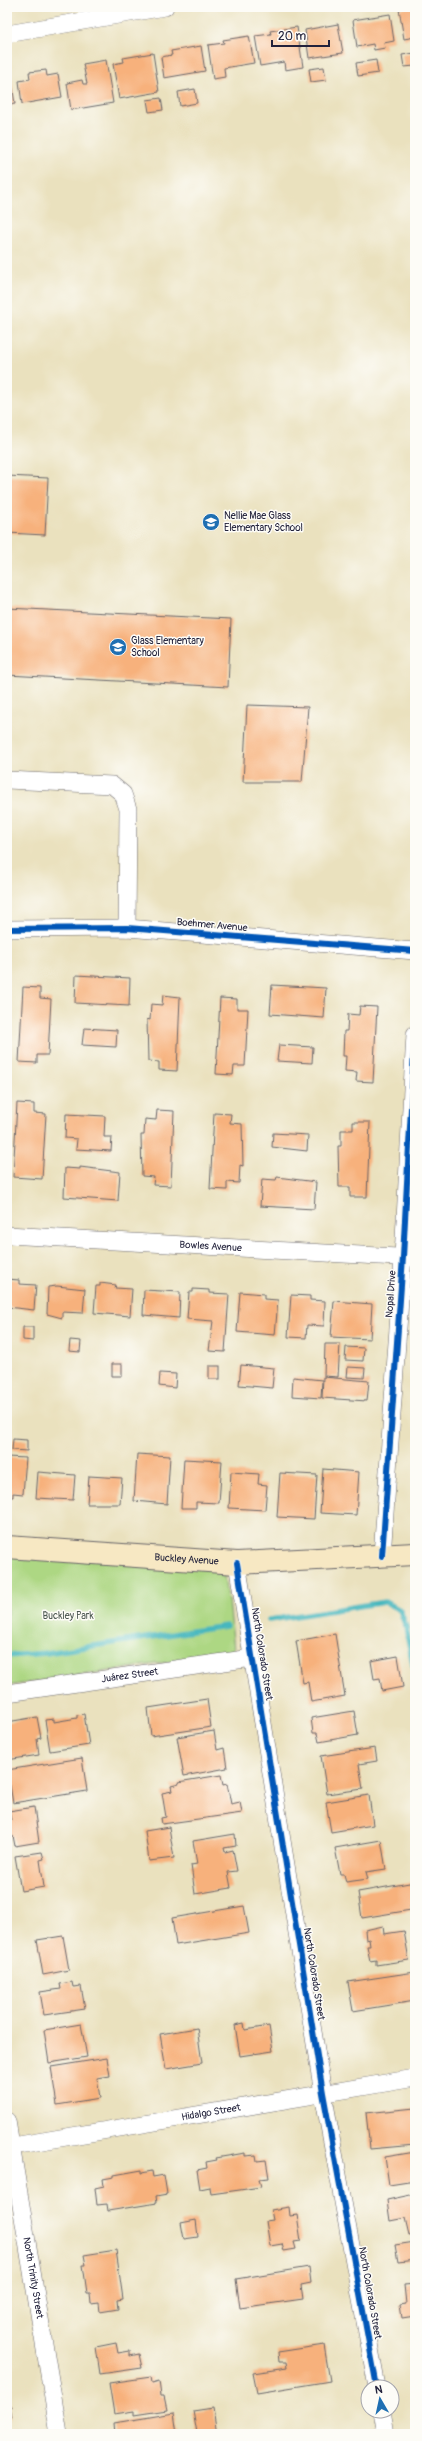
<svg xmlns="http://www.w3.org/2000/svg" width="422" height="2441" viewBox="0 0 422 2441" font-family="Pangolin,sans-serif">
<rect width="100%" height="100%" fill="#fdfcf7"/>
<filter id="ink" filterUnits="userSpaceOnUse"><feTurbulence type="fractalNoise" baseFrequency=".025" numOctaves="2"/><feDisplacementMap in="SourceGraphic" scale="8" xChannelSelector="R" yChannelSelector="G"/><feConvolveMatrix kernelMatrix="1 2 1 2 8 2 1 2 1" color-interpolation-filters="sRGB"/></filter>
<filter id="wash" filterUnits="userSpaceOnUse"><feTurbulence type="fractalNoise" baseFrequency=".012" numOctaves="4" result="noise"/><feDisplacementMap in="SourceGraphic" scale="16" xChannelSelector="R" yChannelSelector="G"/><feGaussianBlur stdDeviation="0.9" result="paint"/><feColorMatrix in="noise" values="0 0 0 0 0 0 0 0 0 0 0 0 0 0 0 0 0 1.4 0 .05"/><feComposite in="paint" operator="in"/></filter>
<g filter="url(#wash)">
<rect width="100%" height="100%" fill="#eae1be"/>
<polygon fill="#add783" stroke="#687c5f" points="7,1553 223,1567 227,1598 229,1600 234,1649 229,1653 7,1686"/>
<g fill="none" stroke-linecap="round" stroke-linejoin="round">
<g stroke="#47b7be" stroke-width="5.5">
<polyline points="269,1620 385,1602 400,1610 406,1627 415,1675"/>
<polyline points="7,1656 46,1653 226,1626"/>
</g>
</g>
<g id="blocks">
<g fill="#f7b17b">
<polygon points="415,7 415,37 404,39 399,9"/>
<polygon points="390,14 394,41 384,43 385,48 374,50 373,44 357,47 353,20"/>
<polygon points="338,24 343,53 309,58 305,30"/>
<polygon points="297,27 303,67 285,70 284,62 260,66 255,36 271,34 270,31"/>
<polygon points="249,36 254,63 224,68 225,77 213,79 208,45 224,43 223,40"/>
<polygon points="201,46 205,71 164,78 161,57 172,55 171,51"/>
<polygon points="153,53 159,92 119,99 113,64 124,62 123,58"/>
<polygon points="415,53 415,66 404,67 402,55"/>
<polygon points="106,60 113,103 71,110 67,83 82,80 83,84 87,84 83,64"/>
<polygon points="376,60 378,73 358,76 356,63"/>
<polygon points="324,67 326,80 311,82 309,69"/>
<polygon points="46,70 47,76 58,74 62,97 22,104 19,81 30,79 29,72"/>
<polygon points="7,77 11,77 15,104 7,105"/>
<polygon points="195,89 197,103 180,106 178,92"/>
<polygon points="161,98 163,110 149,112 147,100"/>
<polygon points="7,476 48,478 45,535 7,533"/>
<polygon points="7,608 231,619 228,687 7,675"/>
<polygon points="247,705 308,707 302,782 243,782"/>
<polygon points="76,975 130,978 129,1006 75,1003"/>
<polygon points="272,985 326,988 324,1018 270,1014"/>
<polygon points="23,987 40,988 40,998 51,999 48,1055 37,1055 37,1063 19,1062"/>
<polygon points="163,995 180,997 177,1071 159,1070 159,1062 148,1061 147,1019 150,1020 151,1004 162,1005"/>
<polygon points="220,998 237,999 237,1009 248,1009 245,1066 234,1066 233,1075 216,1074"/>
<polygon points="360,1006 377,1007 373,1082 356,1081 357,1072 345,1071 346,1056 343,1056 344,1031 347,1031 348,1014 359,1015"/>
<polygon points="84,1028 117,1030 116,1047 82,1045"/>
<polygon points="279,1045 313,1047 312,1063 277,1061"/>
<polygon points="17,1103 34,1104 34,1113 46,1114 42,1179 13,1177"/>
<polygon points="157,1110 174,1111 171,1186 153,1185 154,1177 142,1176 141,1135 144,1135 145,1119 156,1120"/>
<polygon points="214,1113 231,1114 230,1123 242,1124 243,1166 240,1165 239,1183 227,1182 227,1190 210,1189"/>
<polygon points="66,1114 105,1116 104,1137 112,1137 111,1151 76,1149 77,1139 65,1138"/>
<polygon points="353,1122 370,1122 367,1197 350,1197 350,1187 339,1187 338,1146 341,1146 341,1130 353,1130"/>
<polygon points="273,1133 308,1135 307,1151 272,1147"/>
<polygon points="80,1167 120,1172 118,1201 64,1197 65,1168 80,1169"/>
<polygon points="277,1177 316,1182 314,1209 260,1206 262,1179 276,1180"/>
<polygon points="7,1279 19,1280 19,1284 36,1285 34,1310 7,1307"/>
<polygon points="100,1283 116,1285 115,1288 132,1289 130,1316 94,1313 96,1286 100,1286"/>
<polygon points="57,1286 85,1289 83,1313 62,1312 62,1318 47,1314 48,1287"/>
<polygon points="193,1289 209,1290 209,1293 229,1294 225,1352 209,1351 213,1321 187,1319 189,1292 193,1292"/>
<polygon points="144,1290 180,1292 179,1318 143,1315"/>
<polygon points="240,1292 264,1294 264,1299 278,1300 275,1335 237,1332"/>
<polygon points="291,1295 310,1296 310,1300 325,1301 324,1326 307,1325 306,1338 288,1337"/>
<polygon points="334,1301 372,1304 370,1339 331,1337"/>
<polygon points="23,1327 33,1327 33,1341 23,1340"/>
<polygon points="70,1340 81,1341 80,1352 69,1351"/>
<polygon points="325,1344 340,1344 338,1377 324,1376"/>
<polygon points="346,1347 364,1348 363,1361 345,1360"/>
<rect x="112" y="1364" width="10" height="12"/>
<polygon points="241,1365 274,1368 272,1388 239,1385"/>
<rect x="209" y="1366" width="11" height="13"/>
<polygon points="348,1367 365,1368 364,1378 347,1377"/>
<polygon points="160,1373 176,1374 175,1388 159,1386"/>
<polygon points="293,1377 322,1380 321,1398 292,1396"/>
<polygon points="323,1377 369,1381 367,1401 322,1398"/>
<polygon points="13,1439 27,1440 27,1451 12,1450"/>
<polygon points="137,1454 170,1456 167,1504 134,1501"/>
<polygon points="7,1457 26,1458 23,1494 13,1493 13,1497 7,1497"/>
<polygon points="184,1459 222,1461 219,1503 196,1502 196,1508 181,1508"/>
<polygon points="323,1469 359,1472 356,1515 320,1513"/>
<polygon points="38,1472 75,1475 73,1500 36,1498"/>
<polygon points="231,1472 259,1474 258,1484 267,1485 265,1510 229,1508"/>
<polygon points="280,1473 317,1475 314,1519 277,1517"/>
<polygon points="89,1476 122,1478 120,1504 87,1504"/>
<polygon points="335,1634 345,1696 311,1702 308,1682 303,1683 296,1641"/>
<polygon points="398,1656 403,1687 382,1691 380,1678 374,1679 371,1661"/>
<polygon points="207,1699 211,1727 151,1736 148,1708"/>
<polygon points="354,1711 358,1735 319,1742 317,1733 313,1733 311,1718"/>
<polygon points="84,1714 89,1745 50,1751 45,1720 54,1719 54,1722 77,1718 77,1715"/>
<polygon points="37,1717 41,1738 37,1739 39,1755 7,1760 7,1722"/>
<polygon points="214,1731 217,1750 224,1748 227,1768 184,1776 177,1737"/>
<polygon points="375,1748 377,1761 359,1764 363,1789 327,1794 321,1756"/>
<polygon points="82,1758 87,1791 13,1803 10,1785 7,1785 7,1770"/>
<polygon points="221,1775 223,1785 227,1784 231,1804 240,1802 242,1813 162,1824 161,1818 166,1817 162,1793 172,1791 171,1786 179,1784 178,1782"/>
<polygon points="369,1795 373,1825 331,1832 326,1802"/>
<polygon points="34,1807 39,1842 15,1846 13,1836 9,1837 7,1821 11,1820 9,1811"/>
<polygon points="169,1827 174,1858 149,1861 145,1831"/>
<polygon points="235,1834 236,1846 224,1848 225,1852 233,1850 237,1871 228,1872 231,1888 195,1894 191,1865 197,1864 193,1841"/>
<polygon points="381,1840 386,1869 366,1872 368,1879 346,1882 344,1874 340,1874 335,1848"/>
<polygon points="42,1852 44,1859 40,1860 44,1887 21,1891 15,1856"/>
<polygon points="415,1882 415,1905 410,1906 411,1910 362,1918 358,1892"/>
<polygon points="244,1906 249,1933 176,1945 172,1918"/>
<polygon points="383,1926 384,1934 404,1931 409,1960 376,1965 376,1960 370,1961 367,1946 370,1946 369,1939 366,1940 365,1930"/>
<polygon points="63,1936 69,1970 43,1975 37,1940"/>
<polygon points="415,1972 415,2001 353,2011 348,1982"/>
<polygon points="72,1982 73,1987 81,1986 85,2009 44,2015 40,1992 61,1989 60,1984"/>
<polygon points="244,2023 245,2030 269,2026 273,2051 240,2056 235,2025"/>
<polygon points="81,2024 87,2057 49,2063 44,2030"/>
<polygon points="197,2028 202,2063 166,2069 160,2034"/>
<polygon points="107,2058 110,2076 97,2078 100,2098 57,2105 51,2067"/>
<polygon points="415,2108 415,2145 370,2149 366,2113"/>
<polygon points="415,2152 415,2181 389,2185 385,2157"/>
<polygon points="245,2153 245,2156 256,2155 257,2161 266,2160 269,2178 259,2179 261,2187 211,2194 210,2187 200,2189 197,2170 207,2168 206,2162 217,2160 216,2158"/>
<polygon points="142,2170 142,2173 152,2171 153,2177 164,2175 167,2194 156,2196 157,2203 108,2211 107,2204 97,2205 95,2188 104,2186 103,2179 114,2177 114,2175"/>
<polygon points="415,2194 415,2234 409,2235 405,2218 390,2221 387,2200"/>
<polygon points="289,2207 290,2216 297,2215 301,2241 294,2242 296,2249 284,2251 282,2244 270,2246 266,2221 273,2220 271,2210"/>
<polygon points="196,2220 198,2237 184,2239 181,2223"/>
<polygon points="415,2242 415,2260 398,2262 395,2245"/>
<polygon points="116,2250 123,2299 117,2300 118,2309 100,2312 99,2303 91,2304 90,2293 87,2293 83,2265 86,2265 84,2255"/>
<polygon points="309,2267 311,2283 301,2285 303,2299 240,2308 236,2279"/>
<polygon points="415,2284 415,2316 402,2318 400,2305 406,2304 404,2285"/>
<polygon points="116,2343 118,2353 130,2351 130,2356 139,2354 142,2368 100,2374 96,2347"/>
<polygon points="324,2345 330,2381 257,2393 253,2373 287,2368 286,2362 279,2362 278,2352"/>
<polygon points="151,2377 152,2383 159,2381 161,2396 164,2396 167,2410 134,2415 134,2411 114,2414 109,2383"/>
<polygon points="7,2386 11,2407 9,2407 11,2418 7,2419"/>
<polygon points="213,2408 217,2434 197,2434 193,2411"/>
<polygon points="174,2413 177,2434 115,2434 114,2423"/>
</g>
</g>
</g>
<g filter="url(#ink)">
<use href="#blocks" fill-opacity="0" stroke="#686569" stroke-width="1"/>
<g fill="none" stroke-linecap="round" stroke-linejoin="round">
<defs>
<g id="street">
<polyline points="7,34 165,7"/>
<polyline points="7,780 112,785 123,794 128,809 127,928"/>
<polyline points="7,929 127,928 415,951"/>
<path id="s1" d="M 7,1235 L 415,1258"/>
<polyline points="382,1556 403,1257 415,1034"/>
<polyline points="237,1563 323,2093 377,2387"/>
<path id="s2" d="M 7,1693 L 252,1658"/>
<path id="s3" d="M 7,2121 L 59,2434"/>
<path id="s4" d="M 7,2147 L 415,2078"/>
<polyline points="382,2411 386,2434"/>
</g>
<g id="secondary">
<path id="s5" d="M 7,1547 L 237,1563 L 415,1554"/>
</g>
</defs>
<use href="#street" stroke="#686569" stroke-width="18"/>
<use href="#secondary" stroke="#686569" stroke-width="24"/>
<use href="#street" stroke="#fff" stroke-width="17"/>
<use href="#secondary" stroke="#f7e8c3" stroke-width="22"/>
<defs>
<g id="cycleway">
<polyline points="7,929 127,928 415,951"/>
<polyline points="382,1556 403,1257 415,1034"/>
<polyline points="237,1563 323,2093 377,2387"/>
</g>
</defs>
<use href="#cycleway" stroke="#fdfcf7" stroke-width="8"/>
<use href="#cycleway" stroke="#0057b8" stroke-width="6"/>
</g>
</g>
<defs>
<symbol id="school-disc" viewBox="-11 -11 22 22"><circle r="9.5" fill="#1f6fb2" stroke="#fdfcf7"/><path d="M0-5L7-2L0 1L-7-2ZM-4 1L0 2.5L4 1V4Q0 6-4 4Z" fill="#fff"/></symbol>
</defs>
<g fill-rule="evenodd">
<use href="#school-disc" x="201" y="512" width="20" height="20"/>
<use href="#school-disc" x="108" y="637" width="20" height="20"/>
</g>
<g text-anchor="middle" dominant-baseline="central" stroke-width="3" stroke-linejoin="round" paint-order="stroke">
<g font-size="10" fill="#22223b" stroke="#fdfcf7" text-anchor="start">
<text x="224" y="516">Nellie Mae Glass<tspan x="224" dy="12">Elementary School</tspan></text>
<text x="131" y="641">Glass Elementary<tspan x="131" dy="12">School</tspan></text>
</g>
<g font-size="10" fill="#22223b" stroke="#fdfcf7">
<text transform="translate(212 925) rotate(5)">Boehmer Avenue</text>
<text stroke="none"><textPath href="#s1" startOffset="204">Bowles Avenue</textPath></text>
<text transform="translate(391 1294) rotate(-86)">Nopal Drive</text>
<text stroke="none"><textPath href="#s5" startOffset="180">Buckley Avenue</textPath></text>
<text transform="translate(262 1654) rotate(81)">North Colorado Street</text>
<text stroke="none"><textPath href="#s2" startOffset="124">Juárez Street</textPath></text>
<text transform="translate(314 1974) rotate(81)">North Colorado Street</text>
<text stroke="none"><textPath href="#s4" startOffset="207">Hidalgo Street</textPath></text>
<text stroke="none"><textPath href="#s3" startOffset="159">North Trinity Street</textPath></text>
<text transform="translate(370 2293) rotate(80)">North Colorado Street</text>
</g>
<g font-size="10" fill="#4c5851" stroke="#fdfcf7">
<text x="68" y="1616">Buckley Park</text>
</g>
</g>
<rect width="422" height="2441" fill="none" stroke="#fdfcf7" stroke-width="24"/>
<g transform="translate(380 2399) rotate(351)"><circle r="19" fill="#fdfcf7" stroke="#a5a5ac"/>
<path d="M0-3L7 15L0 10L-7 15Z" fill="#1f6fb2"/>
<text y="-6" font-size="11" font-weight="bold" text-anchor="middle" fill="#22223b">N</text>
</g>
<path d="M272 40v6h57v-6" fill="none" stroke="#22223b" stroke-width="2"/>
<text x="278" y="40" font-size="12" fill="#22223b" stroke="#fdfcf7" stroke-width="3" paint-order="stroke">20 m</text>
</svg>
